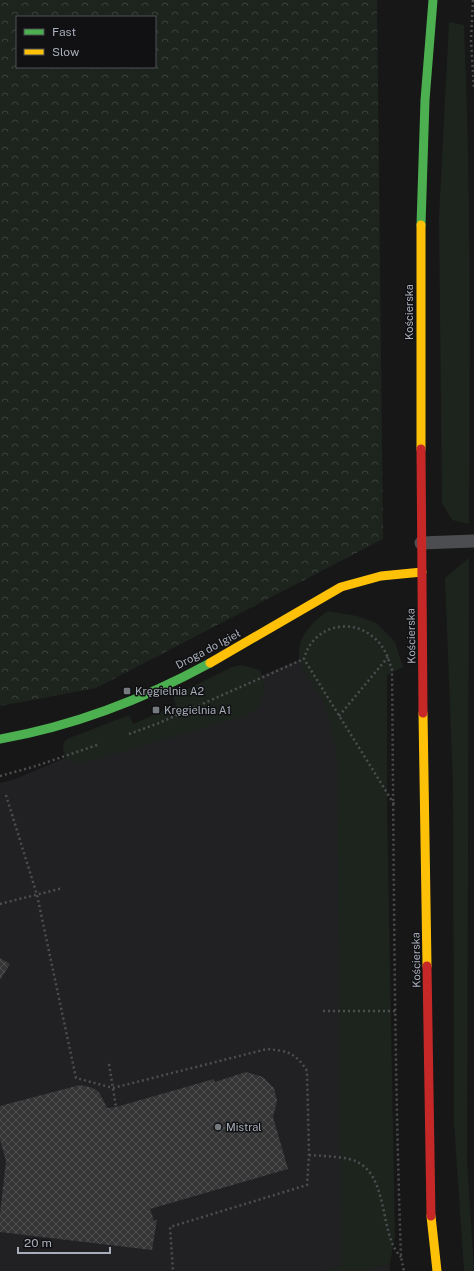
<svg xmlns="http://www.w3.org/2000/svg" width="474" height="1271" viewBox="0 0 474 1271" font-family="'Public Sans',sans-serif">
<defs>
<pattern id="forest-crowns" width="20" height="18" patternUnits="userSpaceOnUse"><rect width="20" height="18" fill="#1d241e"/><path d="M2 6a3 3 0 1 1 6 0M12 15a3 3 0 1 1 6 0" fill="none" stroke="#3b413d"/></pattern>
<pattern id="building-cross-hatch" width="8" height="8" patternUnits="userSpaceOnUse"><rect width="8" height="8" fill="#353536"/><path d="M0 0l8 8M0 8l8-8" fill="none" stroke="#4f5051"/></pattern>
</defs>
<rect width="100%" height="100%" fill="#171717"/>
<polygon fill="#212123" points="346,640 379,695 390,1271 0,1271 0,783 15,779"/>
<g fill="#1d241e">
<path d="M 449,22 L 464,25 C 471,191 470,358 469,524 L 452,520 L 442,503 L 439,218 Z"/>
<polygon points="469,558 467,1162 474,1271 464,1271 454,1122 453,785 445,578"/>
<path d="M 328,611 L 357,616 L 376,623 L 395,642 L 403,667 L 387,675 L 387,808 L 395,1234 L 390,1264 L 364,1271 L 322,1271 L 341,1266 L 337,756 C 332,738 330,718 323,702 C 318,689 307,679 302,667 C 291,644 310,623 328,611 Z"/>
<path d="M 242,665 L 260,670 C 264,677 265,697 260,704 C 257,709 253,712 248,715 L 80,764 L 66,760 C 64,752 60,745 67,739 L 129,715 L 133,724 L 176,705 L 173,696 L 232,667 Z"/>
</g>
<path fill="url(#forest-crowns)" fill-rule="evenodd" d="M 0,0 L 377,0 L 383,539 L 96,688 L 0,706 ZM 17,17 L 155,17 L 155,67 L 17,67 Z"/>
<g fill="url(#building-cross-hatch)">
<polygon points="0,958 10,964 0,980"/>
<polygon points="246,1072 263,1077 274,1088 277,1101 273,1117 288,1169 150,1209 154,1221 157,1220 152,1250 0,1232 0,1214 6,1161 0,1140 0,1106 80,1085 93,1088 99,1092 107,1108 116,1107 214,1079 215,1082"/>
</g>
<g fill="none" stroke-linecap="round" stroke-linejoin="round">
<g stroke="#4d4e52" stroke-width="2.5" stroke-dasharray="2 3" stroke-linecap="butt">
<polyline points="473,0 471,40 474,89"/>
<polyline points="339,716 388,657"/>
<polyline points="129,734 159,723 304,659"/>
<polyline points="0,776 36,766 100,744"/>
<path d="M 6,795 L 37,895 L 76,1078 L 113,1088 L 267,1049 C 288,1051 296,1053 307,1071 L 309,1155 L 307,1185 L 170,1227 L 173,1271"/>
<path d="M 394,804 L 304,659 C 311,629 347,616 372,636 C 384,645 388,657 392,670 C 394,866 394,1062 401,1257 L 404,1271"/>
<polyline points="0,904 63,888"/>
<polyline points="323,1011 395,1011"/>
<polyline points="109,1064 116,1107"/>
<path d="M 309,1155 C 322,1156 336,1156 349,1159 C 380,1166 381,1204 388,1230 C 390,1239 394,1250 401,1257"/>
</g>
<polyline stroke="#4b4d50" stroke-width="13" points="421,543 474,541"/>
<g stroke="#4caf50" stroke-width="9">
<polyline points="421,225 425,100 433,0"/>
<path d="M 0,739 C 74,726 144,699 210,663"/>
</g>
<g stroke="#ffc107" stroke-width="9">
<polyline points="421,225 421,449"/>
<polyline points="210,663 341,587 381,576 422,572"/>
<polyline points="423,713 427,966"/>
<polyline points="431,1216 437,1271"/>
</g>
<g stroke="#c62828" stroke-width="9">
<polyline points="421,449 423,713"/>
<polyline points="427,966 431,1216"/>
</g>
</g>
<g fill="#757980" stroke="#111113" stroke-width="1.5">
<rect x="123" y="687" width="8" height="8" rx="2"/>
<rect x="152" y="706" width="8" height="8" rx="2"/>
<circle cx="218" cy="1127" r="4"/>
</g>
<g text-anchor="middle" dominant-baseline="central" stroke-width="3" stroke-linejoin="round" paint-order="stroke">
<g font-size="11" fill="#a8aeb9" stroke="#111113">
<text transform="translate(409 312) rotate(-90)">Kościerska</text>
<text transform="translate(411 636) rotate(-91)">Kościerska</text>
<text transform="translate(208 649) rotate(-28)">Droga do Igieł</text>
<text transform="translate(416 960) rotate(-91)">Kościerska</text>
</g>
<g font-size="11" fill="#a8aeb9" stroke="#111113" text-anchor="start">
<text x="135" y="691">Kręgielnia A2</text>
<text x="164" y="710">Kręgielnia A1</text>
<text x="226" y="1127">Mistral</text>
</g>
</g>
<rect x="16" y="16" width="140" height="52" fill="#111113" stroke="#4d5055"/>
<rect x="24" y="29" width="20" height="6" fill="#4caf50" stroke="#4d5055"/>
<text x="52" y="36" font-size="12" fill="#a8aeb9">Fast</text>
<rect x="24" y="49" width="20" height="6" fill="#ffc107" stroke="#4d5055"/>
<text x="52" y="56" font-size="12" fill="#a8aeb9">Slow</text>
<path d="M18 1247v6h92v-6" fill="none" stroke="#a8aeb9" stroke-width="2"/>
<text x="24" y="1247" font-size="12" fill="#a8aeb9" stroke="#111113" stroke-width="3" paint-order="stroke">20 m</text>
</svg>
